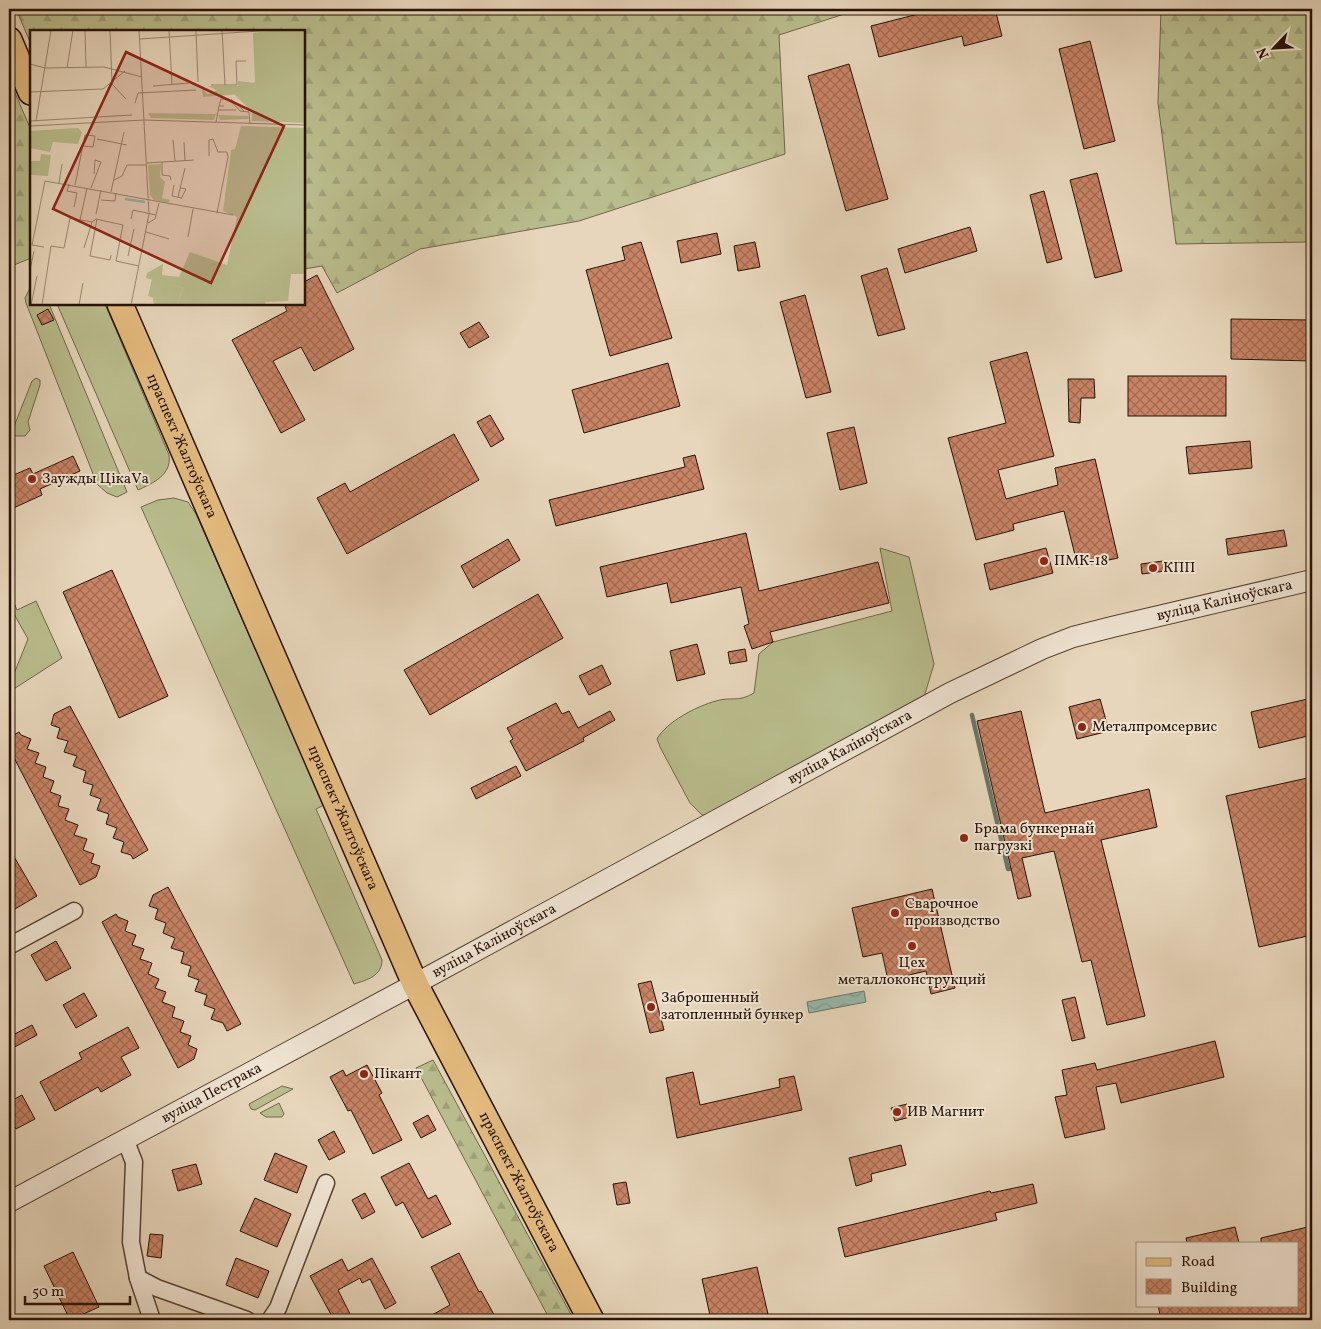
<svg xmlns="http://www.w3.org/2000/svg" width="1321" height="1329" viewBox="0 0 1321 1329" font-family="Vollkorn,serif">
<defs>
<pattern id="forest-firs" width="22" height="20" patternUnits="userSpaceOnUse" patternTransform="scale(1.25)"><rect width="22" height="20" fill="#b9bd8d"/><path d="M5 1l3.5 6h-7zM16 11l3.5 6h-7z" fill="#9fa178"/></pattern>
<pattern id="water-waves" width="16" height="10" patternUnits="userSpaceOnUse" patternTransform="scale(1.25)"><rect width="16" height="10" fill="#97b9ab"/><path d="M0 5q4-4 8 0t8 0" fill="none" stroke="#829e92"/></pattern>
<pattern id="building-cross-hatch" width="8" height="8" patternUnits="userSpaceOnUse" patternTransform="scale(1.25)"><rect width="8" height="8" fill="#c88365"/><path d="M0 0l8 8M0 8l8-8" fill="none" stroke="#a26a51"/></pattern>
</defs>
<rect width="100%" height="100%" fill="#e7d6bb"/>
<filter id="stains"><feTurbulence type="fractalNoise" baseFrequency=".004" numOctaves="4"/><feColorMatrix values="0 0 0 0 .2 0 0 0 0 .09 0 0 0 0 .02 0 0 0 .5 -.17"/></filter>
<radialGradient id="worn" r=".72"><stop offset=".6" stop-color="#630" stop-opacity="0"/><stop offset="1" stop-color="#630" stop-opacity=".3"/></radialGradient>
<g fill="#b9bd8d" stroke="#706848">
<polygon points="30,288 31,304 49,304 127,492 117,497 107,493 97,484 26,303 25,298"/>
<path d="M 57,304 L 105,304 L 169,455 C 172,475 153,483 138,490 Z"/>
<polygon points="36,378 40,380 40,385 28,422 30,430 25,436 16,436 11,434 32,381"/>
<path d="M 174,498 L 188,502 L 196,514 L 324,805 L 316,809 L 382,960 C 382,976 367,980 354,984 L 141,507 L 158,500 Z"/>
<path d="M 880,548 L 909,557 L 934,664 L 924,697 L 712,815 L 702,815 L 690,803 L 660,747 L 657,739 C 666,722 697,706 716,701 C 732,696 737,703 754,693 L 759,654 L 773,642 L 892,611 Z"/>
<polygon points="9,591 17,610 36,601 62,658 9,692 9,686 28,639 9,605"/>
<polygon points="282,1086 293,1089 255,1110 251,1109 249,1104"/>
<polygon points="279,1103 284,1114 282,1117 266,1117 260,1113"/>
</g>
<g fill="url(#forest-firs)" stroke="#706848">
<polygon points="16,9 860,9 779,35 785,154 579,221 420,249 337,293 322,266 304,269 304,31 31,31 31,44"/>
<polygon points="1161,9 1312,9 1312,242 1176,244 1158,103"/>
<polygon points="9,79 31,130 31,258 9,267"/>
<polygon points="433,1060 574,1320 550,1320 416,1068"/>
</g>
<polygon fill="url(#water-waves)" stroke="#6a7668" points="864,991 866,1002 809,1013 807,1002"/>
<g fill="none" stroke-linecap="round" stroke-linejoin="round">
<polyline stroke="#6a7668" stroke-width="4.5" points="972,715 1008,869 1017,867"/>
</g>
<g fill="url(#building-cross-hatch)" stroke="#271204">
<polygon points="938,9 995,9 1002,36 964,46 962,36 879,57 871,26"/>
<polygon points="1090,41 1115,141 1084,149 1059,49"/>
<polygon points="849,64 888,199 846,211 808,76"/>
<polygon points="1097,173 1122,271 1095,278 1070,180"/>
<polygon points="1044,191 1062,259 1047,263 1030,195"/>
<polygon points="970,227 977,251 905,273 898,249"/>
<polygon points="717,233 721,254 681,263 677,241"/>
<polygon points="641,242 672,338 610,356 586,270 625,260 622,247"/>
<polygon points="755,242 760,267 738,271 734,246"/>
<polygon points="887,268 905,329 878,336 861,276"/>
<polygon points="317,275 354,349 314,371 301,347 273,361 305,420 281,433 232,340 287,311 284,304 304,304 304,282"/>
<polygon points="805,295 831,392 806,398 780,302"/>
<polygon points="48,309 54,320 42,325 37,315"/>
<polygon points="1231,319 1312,320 1312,361 1231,359"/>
<polygon points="479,322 489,337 469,348 460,333"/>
<polygon points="1027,352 1054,456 998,470 1006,499 1058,485 1055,468 1095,459 1118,558 1078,567 1064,511 1013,524 1014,530 976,540 948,438 1006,423 990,362"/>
<polygon points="668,363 680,406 584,433 572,390"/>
<rect x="1128" y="376" width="98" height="40"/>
<polygon points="1068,379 1094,379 1095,398 1081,398 1080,423 1069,422"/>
<polygon points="490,415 504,439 491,447 477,422"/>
<polygon points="854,427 867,483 840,490 827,433"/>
<polygon points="454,434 479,480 347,554 317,498 345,483 350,492"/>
<polygon points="1250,441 1252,468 1189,474 1186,447"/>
<polygon points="695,455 704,489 556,526 549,500 685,467 683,458"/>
<polygon points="73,456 80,471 40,489 42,495 9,510 9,477 30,468 33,474"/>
<polygon points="1284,530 1287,546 1228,555 1226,539"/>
<polygon points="746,533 759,591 878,562 889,603 770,632 773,642 752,649 744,626 749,624 741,587 671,603 667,583 607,597 600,567"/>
<polygon points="508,539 520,560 473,588 461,566"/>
<polygon points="1046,548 1053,573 990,590 984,564"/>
<polygon points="1163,561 1165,571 1142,574 1141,564"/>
<polygon points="112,570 168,696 119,718 63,592"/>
<polygon points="538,594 563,638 430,715 404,670"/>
<polygon points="697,644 705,674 677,681 670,651"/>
<polygon points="745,649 747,661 730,664 728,652"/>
<polygon points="602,665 611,684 589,695 579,676"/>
<polygon points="1312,698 1312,735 1259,748 1251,712"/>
<polygon points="1100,699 1109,731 1077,739 1069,707"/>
<polygon points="556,703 562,714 569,711 578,728 610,711 615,720 583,738 584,741 526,771 510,741 513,739 507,728"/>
<polygon points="70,706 148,850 133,859 131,855 121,852 124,842 113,838 117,828 106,824 109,814 97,810 101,799 90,795 93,785 83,782 86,771 73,766 77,756 64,752 68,741 57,738 60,728 51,725 54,714"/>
<polygon points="1021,711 1045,813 1149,789 1157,827 1101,840 1145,1016 1107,1025 1091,960 1082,962 1054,851 1022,858 1031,896 1018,899 977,721"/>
<polygon points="19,732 21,735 31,739 27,749 39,753 35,763 46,767 43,777 54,781 50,792 61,796 58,806 69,809 65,820 78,825 74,835 87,839 83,850 94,854 91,863 100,866 96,877 80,885 9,748 9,738"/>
<polygon points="516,766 521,776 476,799 471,788"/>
<polygon points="1312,777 1312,935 1259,947 1226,796"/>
<polygon points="9,848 37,896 15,909 9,899"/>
<polygon points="168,887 241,1024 227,1031 223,1023 211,1019 215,1009 204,1005 207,995 195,991 199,980 188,976 191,966 181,963 184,952 171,948 175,938 163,933 166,923 155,919 158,909 149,906 153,895"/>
<polygon points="932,889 955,988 931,994 926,971 888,980 882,953 863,957 852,908"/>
<polygon points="116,914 118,917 128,921 125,931 136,935 132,945 144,949 140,959 152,963 148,974 159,979 155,988 166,992 162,1002 175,1007 172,1017 184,1021 180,1032 191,1036 188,1045 197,1049 194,1059 178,1068 102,922"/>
<polygon points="56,941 71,968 46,981 31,955"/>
<polygon points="651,981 664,1030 650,1033 638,984"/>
<polygon points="84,993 97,1016 76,1028 63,1005"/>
<polygon points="1075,997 1085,1038 1072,1041 1062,1000"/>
<polygon points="32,1025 37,1035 9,1050 9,1037"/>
<polygon points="128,1027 139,1048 121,1057 131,1075 101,1092 98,1087 55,1111 40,1082 82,1059 79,1053"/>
<polygon points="1215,1041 1224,1077 1121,1103 1116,1083 1096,1087 1105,1129 1065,1138 1055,1097 1067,1095 1062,1070 1095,1063 1097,1070"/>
<polygon points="367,1065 382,1093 379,1095 402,1140 373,1154 351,1110 348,1111 330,1077 343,1070 346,1076"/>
<polygon points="693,1072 700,1105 780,1087 779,1079 794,1076 802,1110 677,1138 666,1078"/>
<polygon points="22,1095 35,1119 16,1129 9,1117 9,1102"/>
<polygon points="907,1104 910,1117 895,1121 891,1108"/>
<polygon points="428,1115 436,1130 421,1138 413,1123"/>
<polygon points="334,1131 345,1152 329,1160 318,1140"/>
<polygon points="901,1145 906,1165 871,1174 872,1181 856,1186 849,1158"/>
<polygon points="275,1153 307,1166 297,1193 264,1180"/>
<polygon points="409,1163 428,1199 436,1195 451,1224 422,1238 403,1202 396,1206 381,1177"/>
<polygon points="196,1164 202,1184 178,1191 172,1170"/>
<polygon points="626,1182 630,1203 617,1205 613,1184"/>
<polygon points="1033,1184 1037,1203 995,1213 997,1220 845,1257 838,1228 990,1191 991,1193"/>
<polygon points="365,1193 375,1212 362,1219 352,1200"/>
<polygon points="255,1198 291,1214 277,1247 240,1231"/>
<polygon points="1312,1226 1312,1320 1161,1320 1158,1305 1297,1305 1297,1243 1261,1243 1261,1238"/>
<polygon points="1235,1227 1239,1243 1187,1243 1186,1238"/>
<polygon points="150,1234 163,1235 161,1258 147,1256"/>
<polygon points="73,1252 99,1307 70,1320 44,1266"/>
<polygon points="459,1253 479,1292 481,1291 497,1320 423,1320 450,1305 431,1267"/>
<polygon points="236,1258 269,1271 258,1298 226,1285"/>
<polygon points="372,1258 396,1303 385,1309 370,1279 362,1283 360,1278 338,1290 353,1320 334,1320 310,1276 342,1259 348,1271"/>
<polygon points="757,1267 768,1314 739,1320 711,1320 702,1279"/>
</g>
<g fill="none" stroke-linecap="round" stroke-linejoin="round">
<defs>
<g id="minor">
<polyline points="9,946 74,911"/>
<polyline points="125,1139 134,1162 131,1242 138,1278 152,1320"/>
<polyline points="138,1278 157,1288 247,1320"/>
<polyline points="270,1320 278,1308 326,1183"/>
</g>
<g id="tertiary">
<path id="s1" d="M 9,1202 L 415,984 L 950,693 L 1042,649 L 1073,637 L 1112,627 L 1312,580"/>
</g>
<g id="primary">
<polyline points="9,40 31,92"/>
<path id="s2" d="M 120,304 L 415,984 L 591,1320"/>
</g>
</defs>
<use href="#minor" stroke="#574332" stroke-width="19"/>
<use href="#tertiary" stroke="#574332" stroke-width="22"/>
<use href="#primary" stroke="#271204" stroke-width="28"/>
<use href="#minor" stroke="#efe4d3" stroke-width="16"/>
<use href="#tertiary" stroke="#efe4d3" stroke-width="20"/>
<use href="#primary" stroke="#e4bb7e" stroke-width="25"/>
</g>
<g fill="#8f2418" stroke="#efe4d3" stroke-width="2">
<circle cx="32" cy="479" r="5"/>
<circle cx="1044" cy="561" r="5"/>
<circle cx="1153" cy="568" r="5"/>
<circle cx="1082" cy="727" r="5"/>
<circle cx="964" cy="838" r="5"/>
<circle cx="895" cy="913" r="5"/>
<circle cx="912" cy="946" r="5"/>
<circle cx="651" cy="1007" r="5"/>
<circle cx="364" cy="1074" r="5"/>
<circle cx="897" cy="1112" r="5"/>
</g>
<g text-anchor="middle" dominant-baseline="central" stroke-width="4" stroke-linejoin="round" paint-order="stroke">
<g font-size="15" fill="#271204" stroke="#efe4d3">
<text stroke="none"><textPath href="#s2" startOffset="155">праспект Жалтоўскага</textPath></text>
<text stroke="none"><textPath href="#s1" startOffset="1361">вуліца Каліноўскага</textPath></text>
<text stroke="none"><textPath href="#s1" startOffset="956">вуліца Каліноўскага</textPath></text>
<text stroke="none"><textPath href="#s2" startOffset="560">праспект Жалтоўскага</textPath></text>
<text stroke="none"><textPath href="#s1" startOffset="551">вуліца Каліноўскага</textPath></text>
<text stroke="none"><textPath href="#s1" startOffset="230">вуліца Пестрака</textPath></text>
<text stroke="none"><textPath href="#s2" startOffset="965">праспект Жалтоўскага</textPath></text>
</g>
<g font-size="15" fill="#271204" stroke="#efe4d3" text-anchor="start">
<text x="42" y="479">Заужды ЦікаVа</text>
<text x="1054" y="561">ПМК-18</text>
<text x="1163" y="568">КПП</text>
<text x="1092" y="727">Металпромсервис</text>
<text x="974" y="829">Брама бункернай<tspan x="974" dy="17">пагрузкі</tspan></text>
<text x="905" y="904">Сварочное<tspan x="905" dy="17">производство</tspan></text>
<text x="912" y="963" text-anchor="middle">Цех<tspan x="912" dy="17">металлоконструкций</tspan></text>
<text x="661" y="998">Заброшенный<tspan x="661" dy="17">затопленный бункер</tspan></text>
<text x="374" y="1074">Пікант</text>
<text x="907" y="1112">ИВ Магнит</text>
</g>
</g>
<g transform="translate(30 30)">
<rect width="275" height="275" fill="#e7d6bb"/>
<path d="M 208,51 L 225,53 L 212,64 L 173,67 L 172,58 L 177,64 L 183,63 L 186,60 L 178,56 L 208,56 ZM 118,83 L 186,84 L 184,90 L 121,88 ZM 188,85 L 218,86 L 219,89 L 190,90 ZM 11,124 L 21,125 L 18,146 L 0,145 L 0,131 L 10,131 ZM 131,134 L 130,147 L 135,152 L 132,168 L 140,170 L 138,173 L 124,170 L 120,165 L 118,135 ZM 122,249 L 153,258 L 147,275 L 124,275 L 123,268 L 118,266 Z" fill="#b9bd8d"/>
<path d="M 245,0 L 275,0 L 275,93 L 222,91 L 222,82 L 205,65 L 225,52 L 223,3 ZM 211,96 L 275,98 L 275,244 L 261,244 L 258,271 L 236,272 L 234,275 L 147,275 L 153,258 L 116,248 L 117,243 L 133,234 L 132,245 L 149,247 L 160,222 L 197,235 L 207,187 L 193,181 L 201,120 L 205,119 ZM 48,98 L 52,102 L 48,114 L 23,112 L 20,122 L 0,118 L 0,101 Z" fill="#b9bd8d"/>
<path fill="none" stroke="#97b9ab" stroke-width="2.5" d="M 95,169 L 115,172"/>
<path fill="none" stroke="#9a8872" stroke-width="1" d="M 55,0 L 56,37M 80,0 L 82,54 L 96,69M 139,0 L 142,54M 166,0 L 168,52M 192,0 L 195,55M 110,9 L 244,0M 0,34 L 15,38 L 74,37 L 112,47M 37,38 L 43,0M 181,55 L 207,55 L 206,31 L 216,31M 123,56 L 159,53M 0,62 L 73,59 L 95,41M 201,69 L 214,81M 105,73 L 108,63 L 166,60M 189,76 L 191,69 L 199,69 L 210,81 L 219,82 L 220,94M 189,80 L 206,80M 0,91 L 102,85M 6,91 L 21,0M 186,92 L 189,76 L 194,76M 0,96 L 114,90 L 275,95M 67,109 L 97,115M 143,110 L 145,131M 154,112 L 155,131M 179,126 L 179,110 L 183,109 L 188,122 L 197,122 L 198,127 L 187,183M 132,132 L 132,145 L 140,146 L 141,150M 117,133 L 164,130M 84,150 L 92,146 L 97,135 L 117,135M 29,153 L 32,134M 39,154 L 37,161 L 47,163 L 44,177M 45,155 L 55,105 L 65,106 L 63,117 L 53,116M 144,155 L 142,166 L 152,168M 61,158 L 71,132 L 65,130 L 64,144M 150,158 L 156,159 L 151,169M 81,162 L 94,102M 148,167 L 155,138M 71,170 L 85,171 L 86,163M 66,184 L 71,160M 67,189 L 60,226 L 80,230 L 81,225M 101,189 L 103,180 L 126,185M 50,190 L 57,158M 62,192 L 66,189 L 93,195 L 86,231 L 109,236M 118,193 L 125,189 L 129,173M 116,202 L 139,209M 158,207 L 163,179M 14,217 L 2,215 L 15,151 L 203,185M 98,226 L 104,199M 0,240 L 4,221M 1,275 L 7,246M 12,275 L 21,216 L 34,218 L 40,188 L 62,192 L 54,218M 49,275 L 53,253M 101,275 L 119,184 L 109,0"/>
<path fill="#8f2418" fill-opacity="0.15" stroke="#8f2418" stroke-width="2.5" d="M 96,22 L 254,96 L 181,253 L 23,179 Z"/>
<rect width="275" height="275" fill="none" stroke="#271204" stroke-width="2.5"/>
</g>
<rect width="1321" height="1329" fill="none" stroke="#e7d6bb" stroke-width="30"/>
<rect x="10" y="10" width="1301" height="1309" fill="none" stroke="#271204" stroke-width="2.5"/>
<rect x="15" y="15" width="1291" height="1299" fill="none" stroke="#271204"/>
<rect x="1136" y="1242" width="162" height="65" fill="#efe4d3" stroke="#9f9080"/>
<rect x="1146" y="1258" width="25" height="8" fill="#e4bb7e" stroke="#9f9080"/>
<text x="1181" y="1266" font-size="15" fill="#271204">Road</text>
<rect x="1146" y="1279" width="25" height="15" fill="url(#building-cross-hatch)" stroke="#9f9080"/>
<text x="1181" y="1292" font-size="15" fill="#271204">Building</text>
<g transform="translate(1274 48) rotate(245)" stroke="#efe4d3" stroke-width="4" paint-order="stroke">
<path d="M0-4L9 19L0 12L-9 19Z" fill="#271204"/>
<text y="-8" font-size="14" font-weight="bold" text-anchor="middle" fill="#271204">N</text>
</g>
<path d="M25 1296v8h105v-8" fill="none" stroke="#271204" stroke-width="2.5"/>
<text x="32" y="1296" font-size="15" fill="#271204" stroke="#efe4d3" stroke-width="4" paint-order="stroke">50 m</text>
<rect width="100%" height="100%" filter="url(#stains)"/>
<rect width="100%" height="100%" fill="url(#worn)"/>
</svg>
